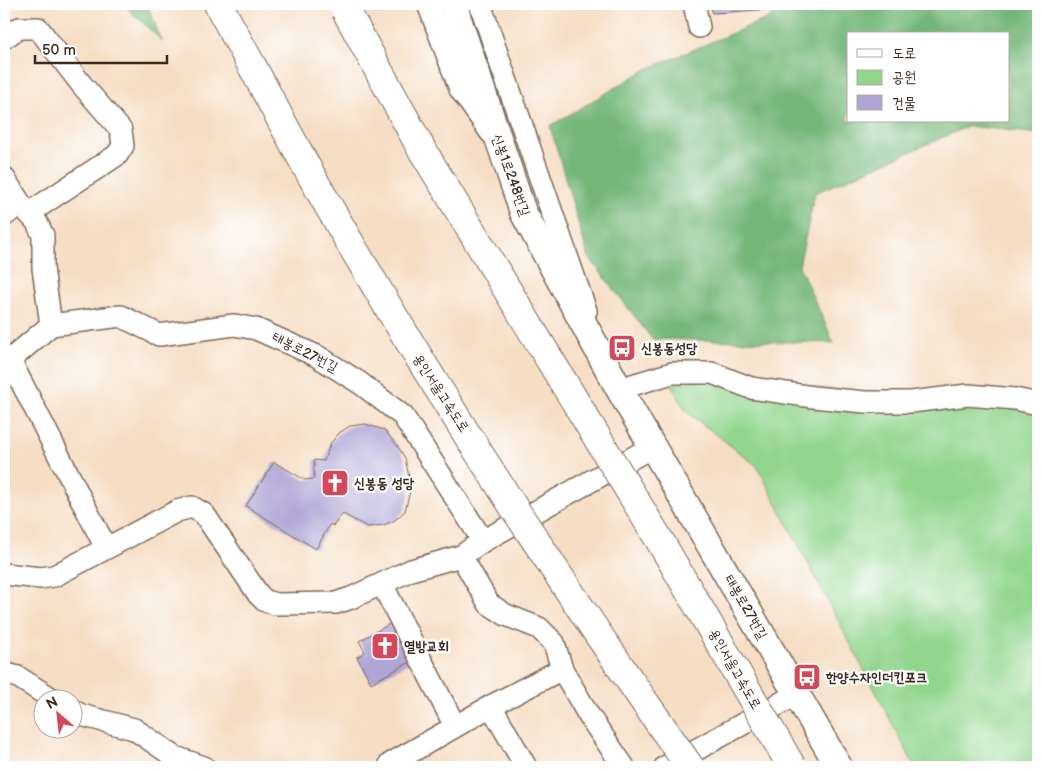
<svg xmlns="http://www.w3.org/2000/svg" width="1042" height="771" viewBox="0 0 1042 771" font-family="'Balsamiq Sans','Poor Story',sans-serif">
<rect width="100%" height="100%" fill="#fff"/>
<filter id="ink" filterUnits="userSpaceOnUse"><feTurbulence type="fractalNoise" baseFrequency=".02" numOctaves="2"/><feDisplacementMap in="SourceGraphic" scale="10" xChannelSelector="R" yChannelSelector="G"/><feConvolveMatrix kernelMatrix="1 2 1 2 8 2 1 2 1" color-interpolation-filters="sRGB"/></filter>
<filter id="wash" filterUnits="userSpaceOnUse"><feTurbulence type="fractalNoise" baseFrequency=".0096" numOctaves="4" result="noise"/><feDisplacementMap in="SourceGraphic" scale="20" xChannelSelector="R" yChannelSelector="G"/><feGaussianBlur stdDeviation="1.12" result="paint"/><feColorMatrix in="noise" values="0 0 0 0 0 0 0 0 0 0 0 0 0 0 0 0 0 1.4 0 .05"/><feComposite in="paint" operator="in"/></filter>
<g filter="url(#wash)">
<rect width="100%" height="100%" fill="#f6dec5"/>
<polygon fill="#92d68e" stroke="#668056" points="713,377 1038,411 1038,767 915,767 757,466 687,412 671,385"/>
<g fill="#75b779" stroke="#58704c" fill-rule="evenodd">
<polygon points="123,4 147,4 162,41"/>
<path d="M 787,4 L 1038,4 L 1038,134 L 969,126 L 815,193 L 799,266 L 834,343 L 652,339 L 588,256 L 550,126 L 645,70 L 773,16 ZM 848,34 L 1008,34 L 1008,121 L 848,121 Z"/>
</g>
<g id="blocks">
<g fill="#afa5d6">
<polygon points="711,4 776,4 776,9 712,13"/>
<polygon points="365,424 384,430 397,445 405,458 411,487 405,511 395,520 384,525 367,527 343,514 333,526 330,524 316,549 246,506 274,462 305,480 314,479 314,460 324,461 330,444 339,433 350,426"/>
<polygon points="395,621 416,659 371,683 357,657 365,652 359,641"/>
</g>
</g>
</g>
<g filter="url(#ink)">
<use href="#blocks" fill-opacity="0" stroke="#7c6958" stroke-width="1"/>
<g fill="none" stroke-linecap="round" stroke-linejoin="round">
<defs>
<g id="minor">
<polyline points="428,4 460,89 491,133"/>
<polyline points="480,4 586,311"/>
<polyline points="694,4 699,27"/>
<polyline points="4,38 19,28 38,28 82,85 121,130 123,146 117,155 29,213"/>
<polyline points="4,178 22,206 36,221 43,235 43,268 51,325 10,360 106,548"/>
<polyline points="4,216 20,204"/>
<polyline points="51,325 121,316 159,335 234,325 256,329 317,356 360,383 403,416 483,541"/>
<polyline points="619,389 672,373 712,373 751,388 813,397 865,402 911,402 968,395 1015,399 1038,404"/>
<polyline points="461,556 489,604 506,615 539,628 554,643 562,669 589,716 624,767"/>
<polyline points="4,574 41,578 54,576 177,511 192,507 204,514 258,594 265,601 276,604 336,603 351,598 411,570 461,556 483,541 652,447"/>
<polyline points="382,584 455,726"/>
<polyline points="4,673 18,677 51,698"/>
<polyline points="491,706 526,767"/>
<polyline points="72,710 81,715 134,729 175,757 204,767"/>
<polyline points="390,764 491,706 562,669"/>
<polyline points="665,767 797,694"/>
</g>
<polyline id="tertiary" points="453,4 523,212 619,389 839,767"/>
<polyline id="motorway" points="218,4 252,66"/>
</defs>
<use href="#minor" stroke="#7c6958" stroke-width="24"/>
<use href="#tertiary" stroke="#7c6958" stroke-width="29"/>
<use href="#motorway" stroke="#7c6958" stroke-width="30"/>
<use href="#minor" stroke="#fff" stroke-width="21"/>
<use href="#tertiary" stroke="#fff" stroke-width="26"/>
<use href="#motorway" stroke="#fff" stroke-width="28"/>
<defs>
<g id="motorway-bridge">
<polyline points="345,9 421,148 660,541 792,767"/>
<path d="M 252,66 C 278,114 304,164 332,212 C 442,402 563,587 690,767"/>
</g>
</defs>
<use href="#motorway-bridge" stroke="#7c6958" stroke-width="30" stroke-linecap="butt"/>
<use href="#motorway-bridge" stroke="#fff" stroke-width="28"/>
</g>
</g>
<defs>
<symbol id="bus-square" viewBox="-11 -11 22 22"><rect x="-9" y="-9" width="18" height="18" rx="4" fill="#d1495b" stroke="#fff"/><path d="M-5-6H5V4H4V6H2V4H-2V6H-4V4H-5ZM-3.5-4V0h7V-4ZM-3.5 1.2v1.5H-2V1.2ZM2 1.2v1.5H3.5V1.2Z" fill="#fff"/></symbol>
<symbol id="church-square" viewBox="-11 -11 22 22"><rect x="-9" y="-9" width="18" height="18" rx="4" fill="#d1495b" stroke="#fff"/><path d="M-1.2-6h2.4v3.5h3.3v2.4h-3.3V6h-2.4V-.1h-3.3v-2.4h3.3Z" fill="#fff"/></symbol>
</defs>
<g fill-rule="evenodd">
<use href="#bus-square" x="606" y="332" width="32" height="32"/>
<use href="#church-square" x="319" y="467" width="32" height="32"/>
<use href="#church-square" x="369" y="630" width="32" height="32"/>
<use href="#bus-square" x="791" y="661" width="32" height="32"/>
</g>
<g text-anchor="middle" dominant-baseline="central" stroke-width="4.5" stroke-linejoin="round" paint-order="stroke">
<g font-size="14" fill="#3b2a1e" stroke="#fff">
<text transform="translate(511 175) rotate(70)">신봉1로248번길</text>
<text transform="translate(305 352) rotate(27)">태봉로27번길</text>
<text transform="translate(441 393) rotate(57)">용인서울고속도로</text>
<text transform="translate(746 607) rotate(60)">태봉로27번길</text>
<text transform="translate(735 669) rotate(60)">용인서울고속도로</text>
</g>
<g font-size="14" font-weight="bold" fill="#3b2a1e" stroke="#fff" text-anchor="start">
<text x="641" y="348">신봉동성당</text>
<text x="354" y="483">신봉동 성당</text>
<text x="404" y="646">열방교회</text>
<text x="826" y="677">한양수자인더킨포크</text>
</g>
</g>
<rect width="1042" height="771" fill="none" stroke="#fff" stroke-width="20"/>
<rect x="847" y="32" width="162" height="90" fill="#ffffff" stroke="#b1aaa5"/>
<rect x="857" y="49" width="25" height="8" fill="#ffffff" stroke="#b1aaa5"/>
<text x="892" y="58" font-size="15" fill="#3b2a1e">도로</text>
<rect x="857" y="70" width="25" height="15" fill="#92d68e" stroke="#b1aaa5"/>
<text x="892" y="82" font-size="15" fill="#3b2a1e">공원</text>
<rect x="857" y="95" width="25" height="15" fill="#afa5d6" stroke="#b1aaa5"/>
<text x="892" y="108" font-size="15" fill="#3b2a1e">건물</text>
<g transform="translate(58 714) rotate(332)"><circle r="24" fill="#ffffff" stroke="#b1aaa5"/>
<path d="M0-4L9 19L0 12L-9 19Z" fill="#d1495b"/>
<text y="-8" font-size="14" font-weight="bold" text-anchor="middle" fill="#3b2a1e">N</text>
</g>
<path d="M35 55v8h132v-8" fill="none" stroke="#3b2a1e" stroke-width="2.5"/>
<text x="42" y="55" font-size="15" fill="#3b2a1e" stroke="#ffffff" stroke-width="4" paint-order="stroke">50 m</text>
</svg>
